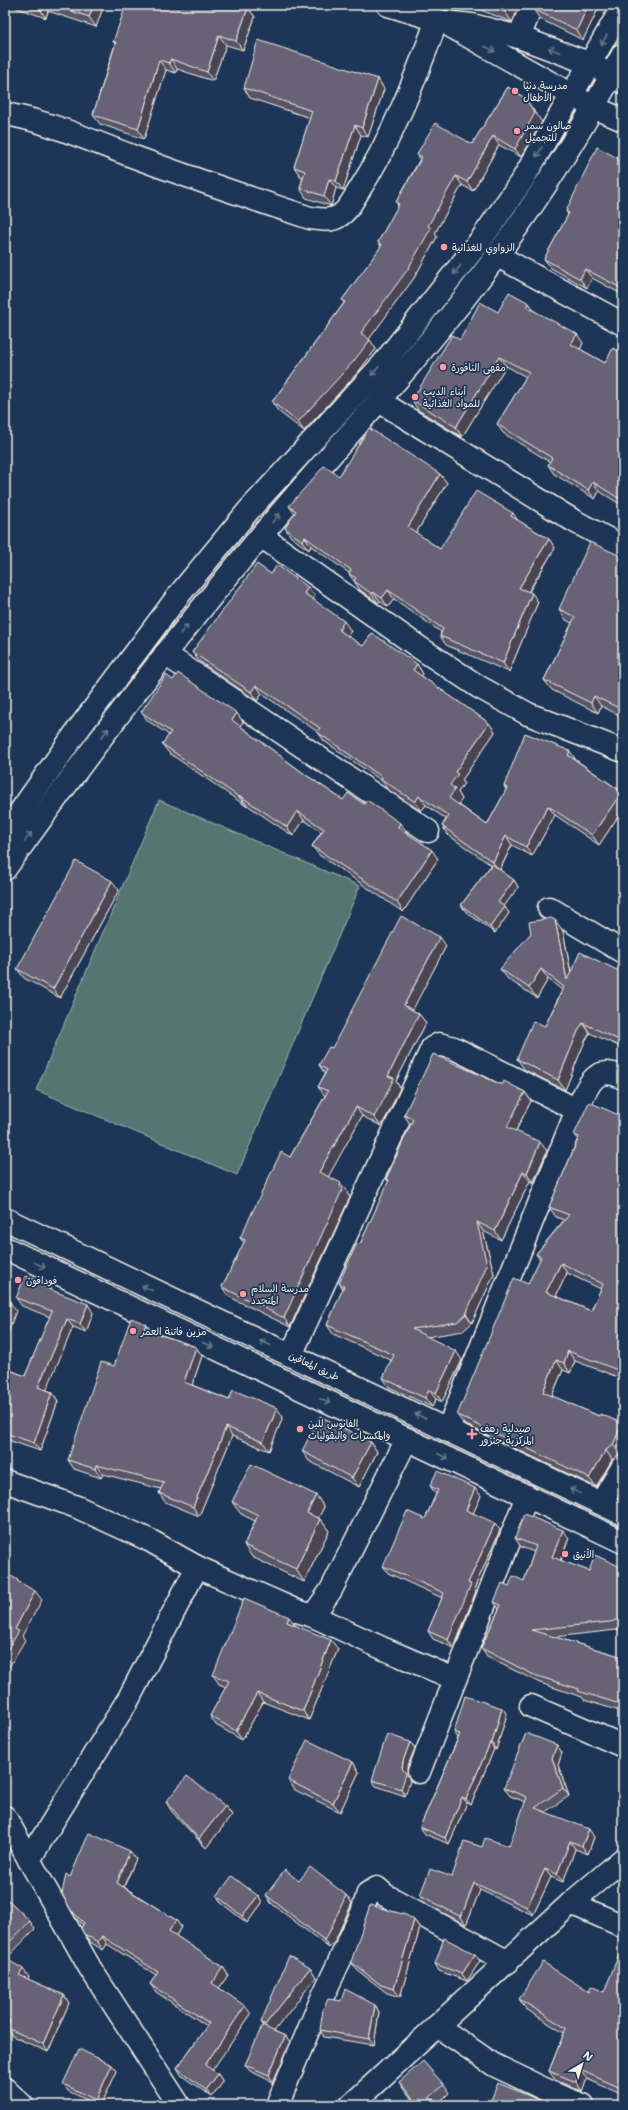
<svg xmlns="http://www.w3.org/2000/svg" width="628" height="2110" viewBox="0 0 628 2110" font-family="'Shantell Sans','Playpen Sans Arabic',sans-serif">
<rect width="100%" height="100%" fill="#1d3557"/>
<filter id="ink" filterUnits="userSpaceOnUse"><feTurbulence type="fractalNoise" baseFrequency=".025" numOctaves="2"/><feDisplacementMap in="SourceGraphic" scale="8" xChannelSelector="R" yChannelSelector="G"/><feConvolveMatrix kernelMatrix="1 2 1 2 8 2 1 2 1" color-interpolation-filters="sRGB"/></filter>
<g filter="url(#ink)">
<polygon fill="#577472" stroke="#a6b2ad" points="159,800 360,886 237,1175 36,1090"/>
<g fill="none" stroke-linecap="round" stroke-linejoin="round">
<defs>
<g id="street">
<polyline points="388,5 444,22 472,25 519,37 591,64 623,82"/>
<polyline points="452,27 593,107 623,120"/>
<polyline points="519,37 532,5"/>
<path d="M 5,114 C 48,121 91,141 132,156 C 191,178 250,198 310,218 C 319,219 330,222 339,216 C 348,211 352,201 358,192 C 391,141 416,77 437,20"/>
<polyline points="496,255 623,324"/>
<polyline points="379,401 574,521 623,547"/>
<polyline points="261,536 420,648 479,687 528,714 623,751"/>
<polyline points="165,654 428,831"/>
<polyline points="549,908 623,952"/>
<polyline points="291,1355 432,1048 439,1044 454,1048 577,1110"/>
<path d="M 448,1429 L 577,1110 C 587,1088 594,1062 623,1078"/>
<polyline points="5,1481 77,1507 149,1540 197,1567 297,1611 313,1616 331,1590 407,1439"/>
<polyline points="601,1503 623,1466"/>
<polyline points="313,1616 382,1648 455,1679"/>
<polyline points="531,1706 623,1746"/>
<polyline points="419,1772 527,1496"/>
<polyline points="5,1817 90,1968 179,2105"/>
<polyline points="29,1860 129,1698 197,1567"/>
<polyline points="571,1903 623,1926"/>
<polyline points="437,2026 494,2065 559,2096 557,2105"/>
<polyline points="5,2089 22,2105"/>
<polyline points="559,2096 583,2105"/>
<polyline points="277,2105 322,1998 362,1913 368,1893 377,1888 385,1895 508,1962"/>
<polyline points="351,2105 571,1903 623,1859"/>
</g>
<g id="secondary">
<polyline points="5,833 77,731 178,596 249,510 382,365 483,237 523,179 623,6"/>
<path d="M 5,869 C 91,749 180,631 276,518 C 342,440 414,365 476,283 C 532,211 580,134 623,54"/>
<polyline points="5,1219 623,1514"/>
<polyline points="5,1248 623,1542"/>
</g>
</defs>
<use href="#street" stroke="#f4f1e8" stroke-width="25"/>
<use href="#secondary" stroke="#f4f1e8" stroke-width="25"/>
<use href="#street" stroke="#1d3557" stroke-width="22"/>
<use href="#secondary" stroke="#1d3557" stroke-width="22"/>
</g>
<g fill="#595466" stroke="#f4f1e8" fill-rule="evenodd">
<polygon points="8,5 104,5 96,27 48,11 46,18"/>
<polygon points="439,5 460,5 458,11 453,10"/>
<polygon points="467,5 520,5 512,22"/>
<polygon points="600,5 583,40 540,19 533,9"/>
<polygon points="248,8 255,17 243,50 226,45 213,81 177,69 176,73 166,70 144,139 100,124 93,115 115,44 113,42"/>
<polygon points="378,79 384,89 368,137 361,135 343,190 336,188 331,206 306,198 300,188 303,177 301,177 294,167 310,118 250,98 244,88"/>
<polygon points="508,87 542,122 521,157 499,145 473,191 462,185 435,233 437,237 414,278 369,339 376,349 359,371 304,431 278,411 272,402 344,303 342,300 381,247 378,242 398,206 396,202 420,159 417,154 472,144"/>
<polygon points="623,161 623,295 592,278 587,288 551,268 544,259 568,215 566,211"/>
<polygon points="529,303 535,312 583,343 580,349 605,363 623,354 623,506 599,491 595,499 554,474 548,465 550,462 503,433 497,424 526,377 506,366 462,437 418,410 412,400 460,340 498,312"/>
<polygon points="440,474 447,483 416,533 440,549 517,520 549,539 555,548 529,592 538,602 509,672 446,645 440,636 441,632 394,599 388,607 380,601 378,603 360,590 354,581 349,574 349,573 311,546 309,550 291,537 285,528 295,514 289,506 339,476"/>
<polygon points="623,557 623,717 601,706 598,713 552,690 544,680 572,623 566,620 559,609"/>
<polygon points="271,574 308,587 315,596 313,599 351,631 347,636 363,646 417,664 423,674 421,676 489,723 495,732 462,780 464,783 458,792 462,799 458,804 487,825 506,790 504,786 576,760 622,792 623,793 623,809 599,845 555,815 532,856 512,845 500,870 514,880 518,887 504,906 509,913 495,933 466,912 461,905 491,865 448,835 442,826 446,819 426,805 421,811 387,789 382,781 324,741 318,732 262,694 257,701 199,661 192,652"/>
<polygon points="173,680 243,722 240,726 306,775 343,800 407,832 406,832 438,859 403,912 319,855 312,846 321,832 304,820 293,836 247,805 246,806 169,753 162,744 169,735 148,721 141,712"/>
<polygon points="119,890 60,998 24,978 17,969"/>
<polygon points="563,931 571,972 623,973 623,1048 590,1033 585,1041 565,1090 525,1070 517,1059 545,1026 562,990 548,979 537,998 508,979 500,969"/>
<polygon points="446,946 412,1010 419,1014 426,1023 396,1081 400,1088 388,1114 381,1126 362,1116 328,1176 348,1192 347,1193 350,1197 290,1327 228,1296 222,1287 244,1243 240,1238 290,1157 325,1096 318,1087 325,1074 319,1065 332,1048"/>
<polygon points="502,1085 525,1092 531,1101 516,1131 547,1151 533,1183 530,1181 501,1240 483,1231 494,1274 472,1323 463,1331 427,1337 462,1360 442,1402 436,1399 432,1407 389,1387 383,1378 391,1360 333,1334 327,1325 343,1289 339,1283 360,1244 389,1182 386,1179 410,1124 404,1115"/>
<path d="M 623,1117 L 623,1379 L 575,1361 L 570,1373 L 563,1370 L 552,1396 L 599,1416 L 622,1423 L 623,1424 L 623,1447 L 620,1454 L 612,1460 L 596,1487 L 464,1424 L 457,1415 L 528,1284 L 540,1260 L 536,1254 L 564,1220 L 556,1217 L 549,1207 L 578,1140 L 574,1135 ZM 567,1273 L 601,1289 L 591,1311 L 556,1296 Z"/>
<polygon points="52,1291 93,1313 86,1332 73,1327 46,1390 52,1392 58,1401 40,1451 5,1439 5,1368 25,1376 50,1317 22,1306 16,1298"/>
<polygon points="146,1324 151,1331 196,1347 202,1356 192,1385 229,1400 283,1417 269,1451 232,1436 199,1516 165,1502 159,1493 161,1489 103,1474 101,1478 74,1469 68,1460 114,1366"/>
<polygon points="371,1442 377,1452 359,1487 309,1461 302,1451"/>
<polygon points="430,1486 475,1488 481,1496 473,1513 500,1530 474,1589 476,1591 454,1648 433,1639 428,1631 442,1598 388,1573 383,1566 425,1519 436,1494 435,1493"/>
<polygon points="316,1495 324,1507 318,1518 320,1519 329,1531 304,1582 252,1557 244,1545 255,1521 241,1514 232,1502"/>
<polygon points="515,1538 569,1538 561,1561 589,1571 623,1568 623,1628 616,1630 554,1637 623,1657 623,1712 584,1700 582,1697 540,1683 487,1657 481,1648 499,1609 494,1602 509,1586 524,1581 534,1552 521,1547"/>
<polygon points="296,1626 338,1649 309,1720 263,1702 242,1740 216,1725 210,1716 226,1687 219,1684 213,1675"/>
<polygon points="502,1708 507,1714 496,1750 494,1749 471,1805 467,1803 449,1844 425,1834 420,1827 458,1738 454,1732"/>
<polygon points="410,1742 415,1748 407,1768 407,1774 410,1781 405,1796 376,1786 372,1780"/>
<polygon points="557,1745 562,1753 558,1765 569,1796 545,1812 594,1837 588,1854 575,1849 563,1882 551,1877 533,1915 480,1890 466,1925 425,1903 420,1895 452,1877 482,1847 509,1846 526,1802 510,1796 504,1788"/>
<polygon points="353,1762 359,1772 340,1812 295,1790 288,1780"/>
<polygon points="166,1802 225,1806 232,1815 206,1848 172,1812"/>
<polygon points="136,1859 124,1887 176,1920 181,1927 176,1936 223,1967 228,1975 219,1988 251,2014 212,2070 218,2074 223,2082 212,2097 182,2076 177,2068 207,2026 156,1992 150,1984 156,1975 107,1944 103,1950 90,1942 84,1934 83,1925 76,1918 71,1910 70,1877"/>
<polygon points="299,1881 346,1895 352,1903 335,1941 329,1948 271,1903 266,1895"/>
<polygon points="217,1896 258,1896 262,1903 247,1923 221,1903"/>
<polygon points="5,1897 30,1921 35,1929 6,1959 29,1977 27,1979 64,1995 69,2003 48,2052 12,2036 7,2028 8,2025 5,2023"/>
<polygon points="414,1920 420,1928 400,1997 387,1993 357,1970 351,1962"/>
<polygon points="623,1956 623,2095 587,2079 582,2091 555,2080 549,2071 564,2033 526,2009 519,1999 589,1992 604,1992"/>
<polygon points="480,1961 467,1981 439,1971 435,1964"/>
<polygon points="310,1968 316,1977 274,2031 285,2036 290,2043 273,2082 250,2071 245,2065 264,2027 261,2022"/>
<polygon points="341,2001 375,2005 379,2012 374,2045 324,2037 320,2030"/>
<polygon points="112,2065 117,2071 101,2105 98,2105 68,2091 63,2084"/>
<polygon points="399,2082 444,2085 449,2093 440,2102 447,2105 418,2105 404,2090"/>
</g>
<g fill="#494553" stroke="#f4f1e8">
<polygon points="40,5 44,5 48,11 46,18 39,8"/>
<polygon points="94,5 104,5 96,27 89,17"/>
<polygon points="454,5 460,5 458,11"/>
<polygon points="508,5 520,5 512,22 505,12"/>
<polygon points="588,5 600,5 583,40 577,30"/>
<polygon points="248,8 255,17 243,50 236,41"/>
<polygon points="219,35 226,45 213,81 207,72"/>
<polygon points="171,59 177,69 176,73 169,63"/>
<polygon points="159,60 166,70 144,139 138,129"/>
<polygon points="378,79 384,89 368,137 362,128"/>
<polygon points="525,98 542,122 521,157 515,149"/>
<polygon points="355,125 361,135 343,190 336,181"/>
<polygon points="493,136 499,145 473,191 467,182"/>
<polygon points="456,176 462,185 435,233 437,237 414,278 367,342 361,333"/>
<polygon points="329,179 336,188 331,206 324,196"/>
<polygon points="585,269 592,278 587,288 580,279"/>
<polygon points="529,303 535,312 527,307"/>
<polygon points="577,334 583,343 578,354 571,344"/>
<polygon points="370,340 376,349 359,371 304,431 298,422"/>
<polygon points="499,357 506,366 462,437 456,427"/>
<polygon points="440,474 447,483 414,536 408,527"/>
<polygon points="593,482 599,491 595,499 588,490"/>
<polygon points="513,513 519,522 511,516"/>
<polygon points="305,537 311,546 309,550 302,541"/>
<polygon points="549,539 555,548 525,597 519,588"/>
<polygon points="308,587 315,596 311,602 304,593"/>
<polygon points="388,590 394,599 388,607 382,598"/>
<polygon points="373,592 380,601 378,603 372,594"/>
<polygon points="532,593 538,602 509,672 503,663"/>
<polygon points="344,621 351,631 345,639 339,630"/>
<polygon points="417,664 423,674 419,680 413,670"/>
<polygon points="256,685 262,694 257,701 251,692"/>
<polygon points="594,696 601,706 598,713 591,703"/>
<polygon points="237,713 243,722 238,729 232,720"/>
<polygon points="489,723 495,732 462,780 464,783 458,792 462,799 456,808 449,798 450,785 455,772"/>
<polygon points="570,751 576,760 568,755"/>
<polygon points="622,792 623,793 623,809 599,845 592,835"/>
<polygon points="240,796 247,805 246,806 239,797"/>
<polygon points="419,796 426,805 421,811 415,802"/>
<polygon points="548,806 555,815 532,856 526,847"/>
<polygon points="297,811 304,820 293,836 287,827"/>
<polygon points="400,823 407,832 404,836 398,827"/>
<polygon points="506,836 512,845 499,871 493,862"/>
<polygon points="432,850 438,859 403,912 397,902"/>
<polygon points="514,880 518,887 503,908 498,902"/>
<polygon points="112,881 119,890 60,998 53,989"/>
<polygon points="505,907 509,913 495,933 490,927"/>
<polygon points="555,920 563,931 574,990 567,980"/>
<polygon points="440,937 446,946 410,1015 404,1005"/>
<polygon points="541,969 548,979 537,998 529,988"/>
<polygon points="419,1014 426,1023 396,1081 400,1088 388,1114 381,1126 374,1117 388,1076"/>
<polygon points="583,1023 590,1033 585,1041 565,1090 558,1080 578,1031"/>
<polygon points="525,1092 531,1101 513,1136 507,1127"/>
<polygon points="356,1107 362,1116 326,1181 319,1172"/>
<polygon points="540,1142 547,1151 533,1183 527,1173"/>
<polygon points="523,1172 530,1181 501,1240 495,1231"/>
<polygon points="341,1183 348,1192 347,1193 350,1197 290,1327 284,1318"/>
<polygon points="477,1222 483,1231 494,1274 472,1323 466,1314"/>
<polygon points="561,1263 567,1273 553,1302 546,1292"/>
<polygon points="48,1284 54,1293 46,1288"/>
<polygon points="10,1302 16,1311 5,1341 5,1317"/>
<polygon points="88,1304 93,1313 86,1332 80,1324"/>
<polygon points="67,1319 73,1327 44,1396 38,1387"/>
<polygon points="146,1324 152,1333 144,1329"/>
<polygon points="196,1347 202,1356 190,1391 184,1382"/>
<polygon points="456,1351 462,1360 442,1402 436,1393"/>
<polygon points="568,1351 575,1361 570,1373 564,1363"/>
<polygon points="556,1360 563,1370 549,1402 543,1392"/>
<polygon points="429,1390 436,1399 432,1407 425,1398"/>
<polygon points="52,1392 58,1401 40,1451 34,1443"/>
<polygon points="277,1408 283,1417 269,1451 263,1442"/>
<polygon points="622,1423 623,1424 623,1447 620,1454 613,1445"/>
<polygon points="226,1427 232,1436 199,1516 193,1507"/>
<polygon points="371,1442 377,1452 359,1487 352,1478"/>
<polygon points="606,1450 612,1460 596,1487 589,1478"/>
<polygon points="96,1465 103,1474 101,1478 95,1469"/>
<polygon points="475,1488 481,1496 471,1518 466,1510"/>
<polygon points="316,1495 324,1507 315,1525 307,1513"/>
<polygon points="320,1519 329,1531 304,1582 296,1569"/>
<polygon points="495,1523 500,1530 474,1589 476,1591 454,1648 448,1640 468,1583"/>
<polygon points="563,1530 569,1538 558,1566 552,1557"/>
<polygon points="623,1585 623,1604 620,1593"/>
<polygon points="35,1591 42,1600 22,1636 25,1640 5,1674 5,1654 15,1629"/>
<polygon points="289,1617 296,1626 287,1622"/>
<polygon points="331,1640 338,1649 309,1720 303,1711"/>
<polygon points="257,1693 263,1702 242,1740 236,1731"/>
<polygon points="502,1708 507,1714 496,1750 492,1743"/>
<polygon points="410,1742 415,1748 407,1768 407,1774 410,1781 405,1796 401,1789 403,1761"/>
<polygon points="490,1743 494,1749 471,1805 466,1799"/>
<polygon points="557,1745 562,1753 558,1765 569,1796 563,1788 552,1758"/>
<polygon points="353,1762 359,1772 340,1812 333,1803"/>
<polygon points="462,1797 467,1803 449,1844 445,1838"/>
<polygon points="225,1806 232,1815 206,1848 199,1839"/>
<polygon points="589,1829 594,1837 588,1854 582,1846"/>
<polygon points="570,1841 575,1849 563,1882 557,1874"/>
<polygon points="130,1851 136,1859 122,1890 117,1883"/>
<polygon points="545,1869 551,1877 533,1915 527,1907"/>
<polygon points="474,1883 480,1890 466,1925 461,1917"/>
<polygon points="346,1895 352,1903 335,1941 329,1948 324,1940"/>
<polygon points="258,1896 262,1903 247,1923 242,1916"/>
<polygon points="176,1920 181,1927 174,1939 169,1931"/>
<polygon points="414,1920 420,1928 400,1997 394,1989"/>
<polygon points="102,1936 107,1944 103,1950 98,1942"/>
<polygon points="475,1954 480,1961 467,1981 462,1974"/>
<polygon points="223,1967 228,1975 217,1991 212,1983"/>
<polygon points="310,1968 316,1977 272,2034 265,2025"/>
<polygon points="23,1969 29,1977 25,1983 19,1975"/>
<polygon points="64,1995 69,2003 48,2052 43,2044"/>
<polygon points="375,2005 379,2012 374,2045 369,2039"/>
<polygon points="245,2006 251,2014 211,2072 205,2065"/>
<polygon points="285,2036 290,2043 273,2082 269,2075"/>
<polygon points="112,2065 117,2071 101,2105 100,2105 96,2100"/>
<polygon points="580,2070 587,2079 582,2091 576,2082"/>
<polygon points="218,2074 223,2082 212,2097 206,2090"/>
</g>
<g fill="#686277" stroke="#f4f1e8" fill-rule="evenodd">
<polygon points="31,5 40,5 39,8"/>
<polygon points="53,5 94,5 89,17"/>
<polygon points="126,5 240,5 248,8 236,41 219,35 207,72 171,59 169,63 159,60 138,129 93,115 116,42 113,42"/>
<polygon points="486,5 508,5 505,12"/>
<polygon points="534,5 588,5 577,30 533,9"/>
<polygon points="258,40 378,79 362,128 355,125 336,181 329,179 324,196 300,188 305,171 294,167 312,111 244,88"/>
<polygon points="508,87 525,98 535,113 515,149 493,136 467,182 456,176 428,226 431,228 408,269 361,333 370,340 353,362 298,422 272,402 345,302 342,300 382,245 378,242 399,204 396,202 422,157 417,154 435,123 472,144"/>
<polygon points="597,147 623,161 623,289 585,269 580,279 544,259 569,213 566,211"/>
<polygon points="509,292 529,303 527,307 577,334 571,344 605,363 613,348 623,354 623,501 593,482 588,490 548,465 552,458 497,424 529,372 499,357 456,427 412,400 452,335 460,340 480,302 498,312"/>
<polygon points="369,428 440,474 408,527 440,549 476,491 513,513 511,516 549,539 519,588 532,593 503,663 440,636 443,629 388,590 382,598 373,592 372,594 354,581 356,578 349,574 351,570 305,537 302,541 285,528 296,511 289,506 324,466 339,476"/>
<polygon points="590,542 623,557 623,634 621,638 623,639 623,710 594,696 591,703 544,680 575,617 559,609"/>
<polygon points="257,564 271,574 277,565 308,587 304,593 344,621 339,630 363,646 372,633 417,664 413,670 489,723 455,772 458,774 450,785 455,789 449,798 487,825 507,788 504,786 525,733 570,751 568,755 622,792 592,835 548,806 526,847 506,836 493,862 442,826 449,816 419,796 415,802 381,779 382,777 317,732 320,728 256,685 251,692 192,652"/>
<polygon points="178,673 237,713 232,720 306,775 343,800 348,793 364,804 367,800 400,823 398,827 432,850 397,902 312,846 324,829 297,811 287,827 240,796 239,797 162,744 171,732 141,712 166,675 173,680"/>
<polygon points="76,861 112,881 53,989 17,969"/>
<polygon points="492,864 514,880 498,902 505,907 490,927 461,905"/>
<polygon points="401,916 440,937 404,1005 419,1014 388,1076 394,1078 381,1105 374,1117 356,1107 319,1172 341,1183 340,1186 343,1188 284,1318 222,1287 245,1240 240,1238 281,1152 290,1157 328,1091 318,1087 327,1070 319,1065 329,1047 332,1048"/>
<polygon points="551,918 555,920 567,980 580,952 623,973 623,1042 583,1023 578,1031 558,1080 517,1059 533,1021 545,1026 564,987 541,969 529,988 500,969 531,933 529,922"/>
<polygon points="433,1054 502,1085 504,1081 525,1092 507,1127 540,1142 527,1173 523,1172 495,1231 477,1222 487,1265 466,1314 457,1322 412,1329 456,1351 436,1393 429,1390 425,1398 383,1378 394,1355 327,1325 344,1286 339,1283 357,1243 360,1244 389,1180 386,1179 413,1119 404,1115"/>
<path d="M 589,1102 L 623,1117 L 623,1372 L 568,1351 L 564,1363 L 556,1360 L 543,1392 L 599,1416 L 600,1414 L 622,1423 L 613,1445 L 606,1450 L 589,1478 L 457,1415 L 514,1278 L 528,1284 L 541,1257 L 536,1254 L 569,1215 L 549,1207 L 579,1137 L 574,1135 ZM 561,1263 L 603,1284 L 591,1311 L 546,1292 Z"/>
<polygon points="25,1276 48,1284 46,1288 88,1304 80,1324 67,1319 38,1387 52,1392 34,1443 5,1433 5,1368 25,1376 52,1311 16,1298"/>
<polygon points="5,1300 10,1302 5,1317"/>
<polygon points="131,1318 146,1324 144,1329 196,1347 184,1382 229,1400 233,1390 277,1408 263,1442 226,1427 193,1507 159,1493 164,1482 96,1465 95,1469 68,1460 101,1362 114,1366"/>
<polygon points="320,1416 371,1442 352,1478 302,1451"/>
<polygon points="251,1464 316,1495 307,1513 320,1519 296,1569 244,1545 258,1515 232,1502"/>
<polygon points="437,1471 475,1488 466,1510 495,1523 468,1583 471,1584 448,1640 428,1631 444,1593 383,1566 407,1511 425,1519 438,1490 430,1486"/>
<polygon points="524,1514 563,1530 552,1557 589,1571 595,1555 623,1568 623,1585 620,1593 623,1604 623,1618 610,1622 531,1630 623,1657 623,1705 578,1691 579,1689 534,1675 481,1648 501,1605 494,1602 502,1583 509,1586 513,1576 524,1581 536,1546 515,1538"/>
<polygon points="5,1573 18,1580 17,1581 35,1591 15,1629 19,1631 5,1654"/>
<polygon points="244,1598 289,1617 287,1622 331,1640 303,1711 257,1693 236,1731 210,1716 229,1681 213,1675"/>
<polygon points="465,1696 502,1708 492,1743 490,1743 466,1799 462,1797 445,1838 420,1827 460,1734 454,1732"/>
<polygon points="526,1733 557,1745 552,1758 563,1788 535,1808 589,1829 582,1846 570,1841 557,1874 545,1869 527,1907 474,1883 461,1917 420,1895 430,1869 452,1877 464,1841 482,1847 485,1838 509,1846 527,1797 504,1788"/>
<polygon points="387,1734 410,1742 403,1761 402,1768 406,1774 401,1789 372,1780"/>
<polygon points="307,1740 353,1762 333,1803 288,1780"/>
<polygon points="187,1776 225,1806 199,1839 166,1802"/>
<polygon points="89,1833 130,1851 117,1883 176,1920 169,1931 223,1967 212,1983 245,2006 205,2065 218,2074 206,2090 177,2068 209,2023 150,1984 158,1972 102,1936 98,1942 84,1934 81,1928 84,1923 71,1910 62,1894 66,1874 70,1877"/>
<polygon points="310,1867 346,1895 329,1933 324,1940 266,1895 285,1870 299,1881"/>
<polygon points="232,1876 258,1896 242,1916 217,1896"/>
<polygon points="5,1897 30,1921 5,1947"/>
<polygon points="370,1905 406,1915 414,1920 394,1989 381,1985 351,1962"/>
<polygon points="444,1938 475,1954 462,1974 435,1964"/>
<polygon points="619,1954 623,1956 623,2089 580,2070 576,2082 549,2071 566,2028 519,1999 543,1962 589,1992 591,1986 604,1992"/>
<polygon points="289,1956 310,1968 265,2025 261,2022"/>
<polygon points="5,1958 23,1969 19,1975 64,1995 43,2044 7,2028 10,2021 5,2018"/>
<polygon points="345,1989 375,2005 369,2039 320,2030 323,2010 328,1999 341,2001"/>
<polygon points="262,2026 285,2036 269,2075 245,2065"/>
<polygon points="79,2049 112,2065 96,2100 63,2084"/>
<polygon points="423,2061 444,2085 429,2098 447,2105 419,2105 399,2082"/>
<polygon points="498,2083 539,2100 542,2104 541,2105 489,2105"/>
</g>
<defs><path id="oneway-shaft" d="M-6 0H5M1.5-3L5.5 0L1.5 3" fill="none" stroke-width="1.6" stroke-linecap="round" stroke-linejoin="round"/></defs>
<g stroke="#68778a">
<use href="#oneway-shaft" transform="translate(604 40) rotate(119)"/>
<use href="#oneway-shaft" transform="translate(490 49) rotate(28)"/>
<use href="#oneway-shaft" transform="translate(554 50) rotate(-159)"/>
<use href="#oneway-shaft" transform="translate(539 152) rotate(120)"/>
<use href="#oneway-shaft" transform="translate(457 270) rotate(128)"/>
<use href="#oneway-shaft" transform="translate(375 371) rotate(132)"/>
<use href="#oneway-shaft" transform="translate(276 518) rotate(-49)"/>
<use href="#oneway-shaft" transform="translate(184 629) rotate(-51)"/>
<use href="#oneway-shaft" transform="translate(105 733) rotate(-53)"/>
<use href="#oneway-shaft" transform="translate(28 837) rotate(-54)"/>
<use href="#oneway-shaft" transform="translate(40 1265) rotate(26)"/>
<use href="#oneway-shaft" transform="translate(147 1288) rotate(-155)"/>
<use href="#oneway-shaft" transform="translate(265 1343) rotate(-155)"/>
<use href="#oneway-shaft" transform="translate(208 1345) rotate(25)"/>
<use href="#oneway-shaft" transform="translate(325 1401) rotate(25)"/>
<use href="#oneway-shaft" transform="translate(420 1416) rotate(-155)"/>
<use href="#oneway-shaft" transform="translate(443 1456) rotate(25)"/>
<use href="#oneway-shaft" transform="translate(575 1491) rotate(-154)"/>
</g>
</g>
<g fill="#ff9aa2" stroke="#1d3557" stroke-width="1.5">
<circle cx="515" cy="91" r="4"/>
<circle cx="517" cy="131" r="4"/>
<circle cx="444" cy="247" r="4"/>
<circle cx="443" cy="367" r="4"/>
<circle cx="415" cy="397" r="4"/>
<circle cx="18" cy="1280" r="4"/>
<circle cx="243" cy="1294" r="4"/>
<circle cx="133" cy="1331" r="4"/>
<circle cx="300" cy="1429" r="4"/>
<path d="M470 1428h4v4h4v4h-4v4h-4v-4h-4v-4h4z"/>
<circle cx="565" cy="1554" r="4"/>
</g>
<g text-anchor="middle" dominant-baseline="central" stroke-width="3.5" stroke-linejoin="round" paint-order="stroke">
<g font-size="10" fill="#f4f1e8" stroke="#1d3557" text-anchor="start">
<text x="523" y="85">مدرسة دنيا<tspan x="523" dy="12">الأطفال</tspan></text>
<text x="525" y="125">صالون سمر<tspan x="525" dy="12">للتجميل</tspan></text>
<text x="452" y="247">الزواوي للغذائية</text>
<text x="451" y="367">مقهى النافورة</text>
<text x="423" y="391">أبناء الديب<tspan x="423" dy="12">للمواد الغذائية</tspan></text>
<text x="26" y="1280">فودافون</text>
<text x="251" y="1288">مدرسة السلام<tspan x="251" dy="12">المتجدد</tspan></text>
<text x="141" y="1331">مزين فاتنة العمر</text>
<text x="308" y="1423">الفانوس للبن<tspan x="308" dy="12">والمكسرات والبقوليات</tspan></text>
<text x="480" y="1428">صيدلية رهف<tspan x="480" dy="12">المركزية جنزور</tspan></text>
<text x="573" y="1554">الأنيق</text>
</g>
<g font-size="10" fill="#f4f1e8" stroke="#1d3557">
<text transform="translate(314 1366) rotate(25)">طريق المعاقين</text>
</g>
</g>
<rect width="628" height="2110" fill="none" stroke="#1d3557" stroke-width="20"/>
<rect x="10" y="10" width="608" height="2090" fill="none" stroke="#f4f1e8" stroke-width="1.5" filter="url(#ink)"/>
<g transform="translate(582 2064) rotate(38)" stroke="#1d3557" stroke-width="3" paint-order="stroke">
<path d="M0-3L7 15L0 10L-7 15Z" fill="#f4f1e8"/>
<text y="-6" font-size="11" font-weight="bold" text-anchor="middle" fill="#f4f1e8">N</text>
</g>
</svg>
